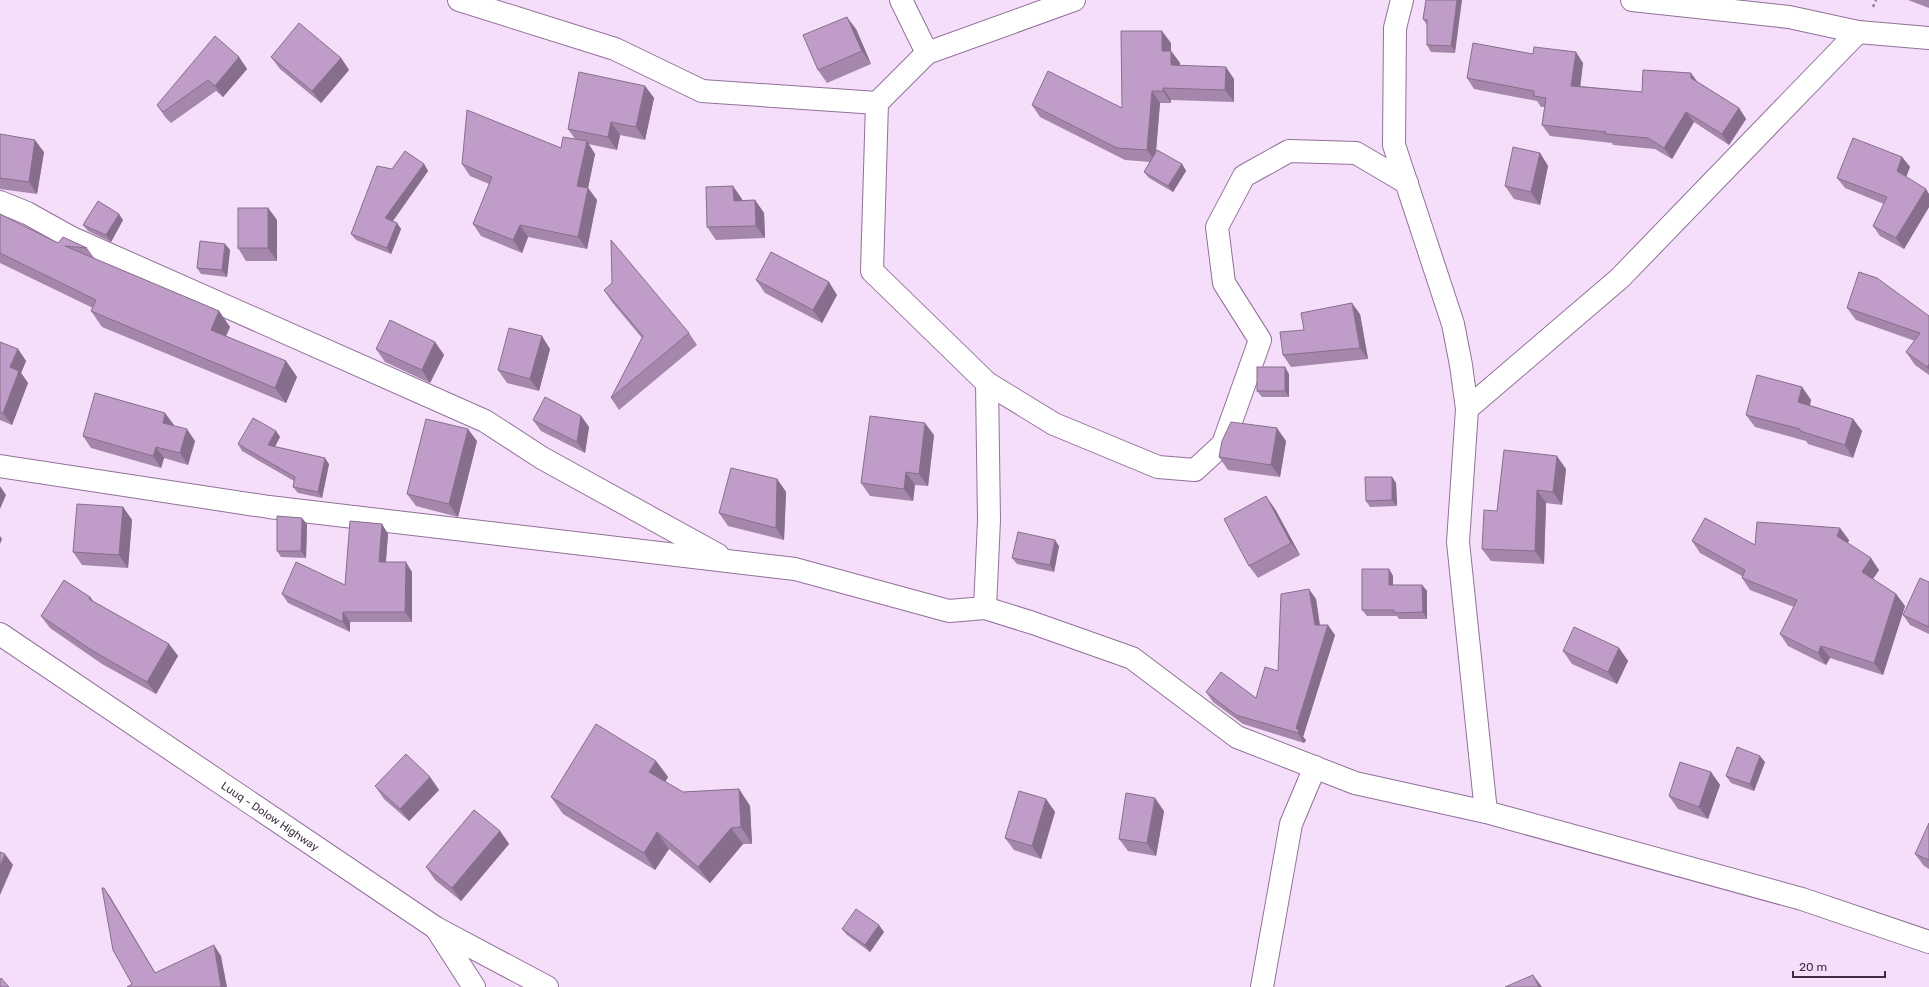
<svg xmlns="http://www.w3.org/2000/svg" width="1929" height="987" viewBox="0 0 1929 987" font-family="Rubik,sans-serif">
<rect width="100%" height="100%" fill="#f4def9"/>
<g fill="none" stroke-linecap="round" stroke-linejoin="round">
<defs>
<g id="minor">
<polyline points="459,0 615,49 702,91 877,103 927,53 1074,0"/>
<polyline points="901,0 927,53"/>
<polyline points="1402,0 1395,28 1394,145 1453,324 1461,365 1467,409"/>
<polyline points="1632,0 1789,17 1858,32 1929,38"/>
<polyline points="877,103 872,271 987,383 989,520 985,608"/>
<polyline points="0,202 27,213 72,238 485,421 542,458 718,555"/>
<polyline points="987,383 1054,424 1158,467 1195,470 1223,444 1260,340 1224,283 1217,227 1244,176 1289,151 1356,153 1407,183"/>
<polyline points="0,466 269,507 795,569 949,611 985,608 1033,623 1132,658 1237,737 1355,783 1486,812 1802,899 1929,942"/>
<polyline points="1486,812 1458,542 1467,409 1620,278 1858,32"/>
<polyline points="436,928 474,987"/>
<polyline points="1262,987 1291,824 1315,767"/>
</g>
<g id="primary">
<path id="s1" d="M 0,634 L 436,928 L 547,987"/>
</g>
</defs>
<use href="#minor" stroke="#917199" stroke-width="24"/>
<use href="#primary" stroke="#917199" stroke-width="24"/>
<polyline stroke="#948298" stroke-width="2.5" stroke-dasharray="3 3" stroke-linecap="butt" points="1873,7 1876,0"/>
<use href="#minor" stroke="#fff" stroke-width="22"/>
<use href="#primary" stroke="#fff" stroke-width="22"/>
</g>
<g fill="#a587ac">
<polygon points="1426,0 1455,53 1431,52 1427,45 1427,25 1423,19"/>
<polygon points="1908,0 1929,0 1929,8"/>
<polygon points="856,29 871,64 827,83 818,70"/>
<polygon points="1171,43 1171,51 1180,63 1180,65 1234,79 1234,102 1171,100 1171,103 1160,103 1156,152 1182,164 1186,171 1173,192 1149,178 1144,172 1150,162 1125,160 1040,117 1032,105 1122,108"/>
<polygon points="1533,54 1583,63 1580,86 1642,92 1698,82 1739,108 1746,119 1729,145 1694,122 1672,159 1655,149 1613,145 1612,143 1550,136 1542,125 1545,107 1541,107 1537,101 1474,89 1467,78"/>
<polygon points="239,57 247,69 223,97 216,91 171,123 165,117 157,105"/>
<polygon points="271,57 341,58 349,70 321,103 280,69"/>
<polygon points="645,86 654,98 645,140 620,135 617,150 588,144 595,154 588,188 597,200 587,249 528,237 522,253 481,236 473,224 489,184 470,176 462,164 561,148 575,139 568,129"/>
<polygon points="0,134 44,152 37,194 0,189"/>
<polygon points="1540,153 1548,166 1540,205 1514,199 1505,186"/>
<polygon points="1902,157 1910,167 1906,177 1929,194 1929,207 1904,249 1880,236 1873,226 1884,204 1845,188 1837,178"/>
<polygon points="424,164 428,171 393,221 397,223 401,229 391,254 356,240 351,234 392,169"/>
<polygon points="742,199 742,200 755,200 764,213 765,238 716,240 707,227"/>
<polygon points="268,208 277,220 277,261 246,261 238,248"/>
<polygon points="0,214 58,243 87,248 95,259 219,311 230,327 226,336 286,361 297,377 286,403 102,327 91,311 93,308 0,263"/>
<polygon points="123,220 111,242 88,231 83,225"/>
<polygon points="225,244 230,250 227,277 201,274 197,268"/>
<polygon points="756,280 837,295 822,323 765,293"/>
<polygon points="604,290 689,333 697,345 619,410 611,398 642,338 612,302"/>
<polygon points="1847,308 1929,316 1929,375 1915,365 1906,352 1915,341 1856,320"/>
<polygon points="1360,314 1368,359 1291,367 1283,355 1304,330"/>
<polygon points="0,342 18,349 26,361 21,373 28,383 12,425 0,420"/>
<polygon points="435,342 444,355 430,383 385,362 376,349"/>
<polygon points="550,349 539,391 507,383 498,370"/>
<polygon points="1289,374 1289,397 1262,397 1257,391"/>
<polygon points="1802,387 1811,400 1810,405 1853,419 1862,431 1853,458 1808,444 1806,441 1755,427 1746,415"/>
<polygon points="165,413 173,426 195,441 188,465 164,458 161,468 91,448 83,436"/>
<polygon points="581,416 589,427 585,453 541,431 533,420"/>
<polygon points="276,431 280,437 275,447 329,464 322,498 298,493 293,487 294,481 242,451 238,444"/>
<polygon points="934,435 928,486 915,485 913,501 870,496 861,483"/>
<polygon points="477,441 458,517 416,506 407,494"/>
<polygon points="1286,441 1280,477 1228,470 1219,457"/>
<polygon points="1566,469 1562,505 1546,503 1544,564 1491,561 1482,549 1497,511"/>
<polygon points="1392,477 1396,483 1397,506 1370,507 1366,501"/>
<polygon points="777,479 786,492 784,540 728,526 719,513"/>
<polygon points="123,507 132,520 128,568 82,565 73,552"/>
<polygon points="1275,509 1300,555 1258,578 1249,566"/>
<polygon points="307,524 306,558 281,557 277,551"/>
<polygon points="382,524 388,534 386,562 412,572 412,622 350,622 350,632 288,603 282,594 345,585"/>
<polygon points="1849,540 1848,543 1879,570 1873,579 1896,594 1905,606 1883,675 1830,658 1826,665 1788,646 1780,634 1794,607 1750,590 1742,578 1742,576 1700,553 1692,541 1755,545"/>
<polygon points="1059,546 1054,572 1017,564 1012,558"/>
<polygon points="1389,569 1393,576 1393,585 1422,585 1427,591 1427,619 1399,619 1397,616 1367,616 1362,610"/>
<polygon points="1929,582 1929,634 1910,625 1903,615"/>
<polygon points="90,597 94,602 169,644 178,656 156,694 102,664 50,628 41,616"/>
<polygon points="1316,599 1320,625 1335,635 1303,737 1306,740 1304,743 1243,724 1213,702 1206,692 1256,698 1278,671"/>
<polygon points="1619,648 1628,661 1617,684 1572,664 1563,651"/>
<polygon points="656,761 668,777 665,782 683,792 739,789 750,806 752,844 743,844 710,883 669,849 655,870 563,814 551,797"/>
<polygon points="1765,762 1754,791 1731,783 1726,776"/>
<polygon points="1711,772 1720,785 1708,819 1678,809 1669,796"/>
<polygon points="430,777 439,790 409,821 384,799 375,786"/>
<polygon points="1046,799 1055,812 1041,859 1014,850 1005,838"/>
<polygon points="1164,811 1156,856 1128,851 1119,839"/>
<polygon points="1929,824 1929,869 1924,866 1915,854"/>
<polygon points="500,831 509,844 461,901 435,880 426,867"/>
<polygon points="842,929 884,932 870,952 847,935"/>
</g>
<g fill="#866e8c">
<polygon points="1457,0 1462,0 1455,53 1451,46"/>
<polygon points="847,17 856,29 871,64 862,51"/>
<polygon points="1162,31 1171,43 1171,63 1162,51"/>
<polygon points="1171,51 1180,63 1180,77 1171,65"/>
<polygon points="1576,52 1583,63 1579,97 1571,86"/>
<polygon points="239,57 247,69 223,97 215,86"/>
<polygon points="341,58 349,70 321,103 312,91"/>
<polygon points="1226,67 1234,79 1234,102 1225,90"/>
<polygon points="1691,73 1699,84 1691,78"/>
<polygon points="645,86 654,98 645,140 636,127"/>
<polygon points="1163,88 1171,100 1171,103 1163,91"/>
<polygon points="1152,91 1160,103 1155,162 1147,150"/>
<polygon points="1739,108 1746,119 1729,145 1722,134"/>
<polygon points="1686,112 1694,122 1672,159 1664,148"/>
<polygon points="611,122 620,135 617,150 608,137"/>
<polygon points="35,140 44,152 37,194 29,182"/>
<polygon points="587,141 595,154 586,198 577,186"/>
<polygon points="1540,153 1548,166 1540,205 1531,192"/>
<polygon points="1902,157 1910,167 1904,182 1897,171"/>
<polygon points="424,164 428,171 390,225 385,218"/>
<polygon points="1182,164 1186,171 1173,192 1168,186"/>
<polygon points="733,186 742,199 743,213 734,201"/>
<polygon points="588,188 597,200 587,249 578,237"/>
<polygon points="1926,189 1929,194 1929,207 1904,249 1896,238"/>
<polygon points="755,200 764,213 765,238 756,226"/>
<polygon points="268,208 277,220 277,261 268,248"/>
<polygon points="119,214 123,220 111,242 106,235"/>
<polygon points="397,223 401,229 391,254 387,248"/>
<polygon points="520,225 528,237 522,253 513,240"/>
<polygon points="225,244 230,250 227,277 222,270"/>
<polygon points="829,282 837,295 822,323 813,310"/>
<polygon points="1352,303 1360,314 1368,359 1360,348"/>
<polygon points="219,311 230,327 222,345 211,330"/>
<polygon points="542,336 550,349 539,391 530,379"/>
<polygon points="435,342 444,355 430,383 422,370"/>
<polygon points="18,349 26,361 21,373 28,383 12,425 3,413 10,367"/>
<polygon points="286,361 297,377 286,403 275,388"/>
<polygon points="1929,364 1929,370 1927,367"/>
<polygon points="1285,367 1289,374 1289,397 1285,391"/>
<polygon points="1802,387 1811,400 1807,415 1798,402"/>
<polygon points="165,413 174,425 171,435 163,423"/>
<polygon points="581,416 589,427 585,453 577,442"/>
<polygon points="1853,419 1862,431 1853,458 1845,445"/>
<polygon points="925,423 934,435 928,486 919,474"/>
<polygon points="1277,428 1286,441 1280,477 1271,465"/>
<polygon points="187,429 195,441 188,465 180,453"/>
<polygon points="468,429 477,441 458,517 449,504"/>
<polygon points="276,431 280,437 272,451 268,445"/>
<polygon points="156,447 164,458 161,468 153,456"/>
<polygon points="1557,456 1566,469 1562,505 1553,492"/>
<polygon points="325,458 329,464 322,498 318,492"/>
<polygon points="906,472 915,485 913,501 904,489"/>
<polygon points="1392,477 1396,483 1397,506 1392,500"/>
<polygon points="777,479 786,492 784,540 776,528"/>
<polygon points="0,486 6,495 0,509"/>
<polygon points="1537,490 1546,503 1544,564 1535,551"/>
<polygon points="1266,496 1275,509 1300,555 1291,543"/>
<polygon points="123,507 132,520 128,568 119,555"/>
<polygon points="302,518 307,524 306,558 301,551"/>
<polygon points="382,524 388,534 385,572 379,562"/>
<polygon points="1840,528 1849,540 1846,548 1837,536"/>
<polygon points="0,536 2,539 0,544"/>
<polygon points="1055,540 1059,546 1054,572 1050,565"/>
<polygon points="1871,558 1879,570 1870,583 1862,572"/>
<polygon points="406,562 412,572 412,622 405,612"/>
<polygon points="1389,569 1393,576 1393,591 1389,585"/>
<polygon points="1422,585 1427,591 1427,619 1423,612"/>
<polygon points="1309,589 1316,599 1321,634 1315,625"/>
<polygon points="1896,594 1905,606 1883,675 1874,663"/>
<polygon points="90,597 99,609 89,599"/>
<polygon points="343,612 350,622 350,632 343,622"/>
<polygon points="1328,625 1335,635 1303,737 1306,740 1304,743 1298,733 1296,728"/>
<polygon points="169,644 178,656 156,694 147,682"/>
<polygon points="1821,646 1830,658 1826,665 1818,653"/>
<polygon points="1619,648 1628,661 1617,684 1608,672"/>
<polygon points="1760,756 1765,762 1754,791 1750,784"/>
<polygon points="656,761 668,777 661,789 649,772"/>
<polygon points="1711,772 1720,785 1708,819 1699,807"/>
<polygon points="430,777 439,790 409,821 400,809"/>
<polygon points="739,789 750,806 752,844 741,827"/>
<polygon points="1155,798 1164,811 1156,856 1147,843"/>
<polygon points="1046,799 1055,812 1041,859 1032,846"/>
<polygon points="731,828 743,844 710,883 698,867"/>
<polygon points="500,831 509,844 461,901 452,888"/>
<polygon points="657,832 669,849 655,870 644,853"/>
<polygon points="5,854 13,865 0,895 0,866"/>
<polygon points="104,888 111,898 162,984 155,973"/>
<polygon points="879,925 884,932 870,952 865,945"/>
<polygon points="214,945 221,956 227,987 221,987"/>
<polygon points="1533,975 1542,987 1539,987"/>
</g>
<g fill="#c09dc8" stroke="#866e8c">
<polygon points="1426,0 1457,0 1451,46 1427,45 1427,20 1423,19"/>
<polygon points="847,17 862,51 818,70 803,35"/>
<polygon points="299,23 341,58 312,91 271,57"/>
<polygon points="1121,31 1162,31 1162,51 1171,51 1171,65 1226,67 1225,90 1163,88 1163,91 1152,91 1147,150 1117,148 1032,105 1048,71 1122,108"/>
<polygon points="215,36 239,57 215,86 208,80 163,112 157,105"/>
<polygon points="1473,43 1533,54 1534,47 1576,52 1571,86 1642,92 1643,70 1691,73 1691,78 1739,108 1722,134 1686,112 1664,148 1648,138 1605,134 1606,132 1542,125 1546,98 1534,96 1534,91 1467,78"/>
<polygon points="579,72 645,86 636,127 611,122 608,137 568,129"/>
<polygon points="467,110 561,148 563,137 587,141 577,186 588,188 578,237 520,225 513,240 473,224 492,177 462,164"/>
<polygon points="0,134 35,140 29,182 0,178"/>
<polygon points="1853,138 1902,157 1897,171 1926,189 1896,238 1873,226 1887,197 1837,178"/>
<polygon points="1513,147 1540,153 1531,192 1505,186"/>
<polygon points="1157,150 1182,164 1168,186 1144,172"/>
<polygon points="405,151 424,164 385,218 397,223 387,248 351,234 377,166 392,169"/>
<polygon points="733,186 734,201 755,200 756,226 707,227 706,187"/>
<polygon points="98,201 119,214 106,235 83,225"/>
<rect x="238" y="208" width="30" height="40"/>
<polygon points="0,214 58,243 63,237 87,248 65,246 219,311 211,330 286,361 275,388 91,311 96,300 0,253"/>
<polygon points="611,240 689,333 611,398 643,336 604,290 612,283"/>
<polygon points="200,241 225,244 222,270 197,268"/>
<polygon points="771,252 829,282 813,310 756,280"/>
<polygon points="1859,272 1877,278 1929,316 1929,364 1927,367 1906,352 1920,333 1847,308"/>
<polygon points="1352,303 1360,348 1283,355 1280,332 1304,330 1301,313"/>
<polygon points="390,320 435,342 422,370 376,349"/>
<polygon points="509,328 542,336 530,379 498,370"/>
<polygon points="0,342 18,349 10,367 19,371 3,413 0,412"/>
<rect x="1257" y="367" width="28" height="24"/>
<polygon points="1757,375 1802,387 1798,402 1853,419 1845,445 1800,431 1800,429 1746,415"/>
<polygon points="95,393 165,413 163,423 187,429 180,453 156,447 153,456 83,436"/>
<polygon points="545,397 581,416 577,442 533,420"/>
<polygon points="870,416 925,423 919,474 906,472 904,489 861,483"/>
<polygon points="253,418 276,431 268,445 325,458 318,492 293,487 295,477 238,444"/>
<polygon points="426,419 468,429 449,504 407,494"/>
<polygon points="1231,422 1277,428 1271,465 1219,457 1222,441"/>
<polygon points="1504,450 1557,456 1553,492 1537,490 1535,551 1482,549 1484,510 1497,511"/>
<polygon points="731,468 777,479 776,528 719,513"/>
<polygon points="1365,477 1392,477 1392,500 1366,501"/>
<polygon points="1266,496 1291,543 1249,566 1224,519"/>
<polygon points="77,504 123,507 119,555 73,552"/>
<polygon points="277,516 302,518 301,551 277,551"/>
<polygon points="1705,518 1755,545 1757,522 1840,528 1837,536 1871,558 1862,572 1896,594 1874,663 1821,646 1818,653 1780,634 1797,600 1742,578 1745,570 1692,541"/>
<polygon points="350,521 382,524 379,562 406,562 405,612 343,612 343,622 282,594 296,562 345,585"/>
<polygon points="1018,532 1055,540 1050,565 1012,558"/>
<polygon points="1362,569 1389,569 1389,585 1422,585 1423,612 1394,613 1394,610 1362,610"/>
<polygon points="1920,578 1929,582 1929,627 1903,615"/>
<polygon points="64,580 90,597 89,599 169,644 147,682 93,651 41,616"/>
<polygon points="1309,589 1315,625 1328,625 1296,728 1299,731 1298,733 1236,715 1206,692 1221,672 1256,698 1265,667 1278,671 1281,594"/>
<polygon points="1574,627 1619,648 1608,672 1563,651"/>
<polygon points="596,724 656,761 649,772 683,792 739,789 741,827 731,828 698,867 657,832 644,853 551,797"/>
<polygon points="1737,747 1760,756 1750,784 1726,776"/>
<polygon points="406,754 430,777 400,809 375,786"/>
<polygon points="1680,762 1711,772 1699,807 1669,796"/>
<polygon points="1019,791 1046,799 1032,846 1005,838"/>
<polygon points="1126,793 1155,798 1147,843 1119,839"/>
<polygon points="474,810 500,831 452,888 426,867"/>
<polygon points="1929,823 1929,860 1915,854"/>
<polygon points="0,852 5,854 0,866"/>
<polygon points="102,888 104,888 155,973 214,945 221,987 127,987 132,984 113,950"/>
<polygon points="856,909 879,925 865,945 842,929"/>
<polygon points="1533,975 1539,987 1505,987"/>
<polygon points="1,978 9,987 0,987 0,980"/>
</g>
<g text-anchor="middle" dominant-baseline="central" stroke-width="3" stroke-linejoin="round" paint-order="stroke">
<g font-size="11" fill="#3c2e40" stroke="#f4def9">
<text stroke="none"><textPath href="#s1" startOffset="326">Luuq - Dolow Highway</textPath></text>
</g>
</g>
<path d="M1793 971v6h92v-6" fill="none" stroke="#3c2e40" stroke-width="2"/>
<text x="1799" y="971" font-size="12" fill="#3c2e40" stroke="#f4def9" stroke-width="3" paint-order="stroke">20 m</text>
</svg>
